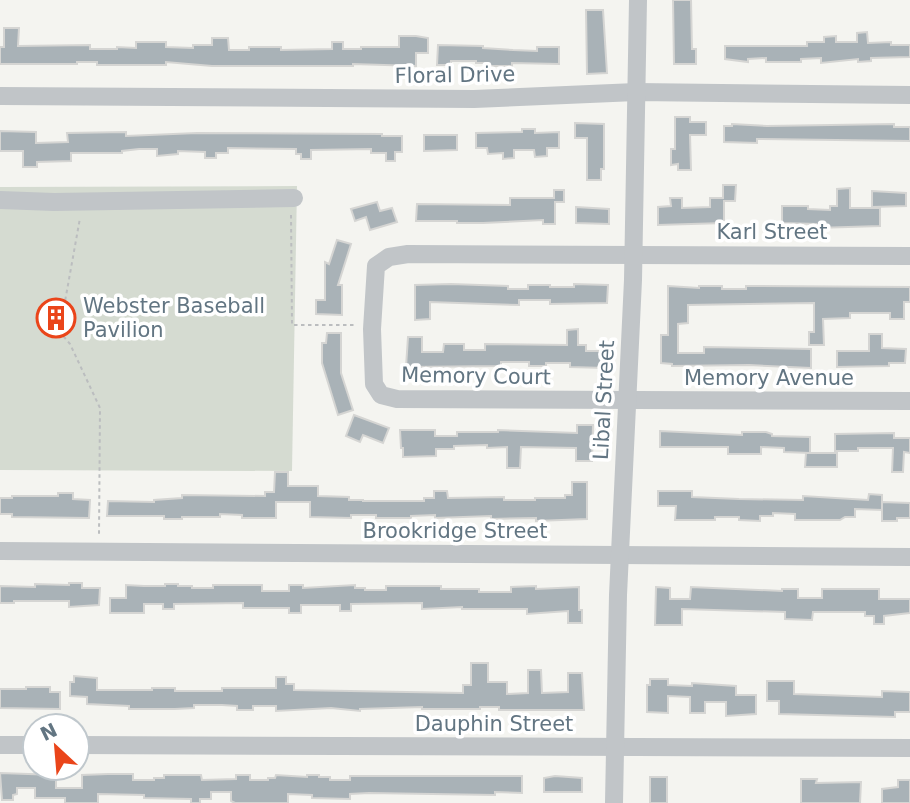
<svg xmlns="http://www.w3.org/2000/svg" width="910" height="803" viewBox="0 0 910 803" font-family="'DejaVu Sans',sans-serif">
<rect width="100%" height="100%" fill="#f4f4f0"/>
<polygon fill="#d5dbd1" points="297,186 292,471 0,470 0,187"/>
<g fill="#a9b2b7" stroke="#d5d5d3" stroke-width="2">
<polygon points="673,0 691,0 692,49 696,49 696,64 674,64"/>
<polygon points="586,10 603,10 607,73 587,74"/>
<polygon points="4,28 19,28 18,46 90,45 90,49 117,49 117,47 136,48 136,42 166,42 166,47 193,48 193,45 212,45 212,38 228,38 229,50 249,50 249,47 281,47 281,50 332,49 332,42 343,42 343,49 361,49 361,47 399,47 399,36 416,36 428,38 428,53 416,53 416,66 353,64 353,66 212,66 166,62 166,65 97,65 97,62 77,62 77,64 0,64 0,47 4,47"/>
<polygon points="867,32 868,43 891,42 891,45 910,45 910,57 871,58 871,61 858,62 858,59 821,63 821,58 801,59 801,62 766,62 766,58 748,59 748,62 725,59 725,46 807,46 807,42 824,42 824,37 836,36 836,42 857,42 857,33"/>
<polygon points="438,45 483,46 483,48 513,50 537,51 537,47 559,47 559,64 512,63 512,66 488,66 488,63 476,63 476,61 451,61 451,65 437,65"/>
<polygon points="675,117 690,117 690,122 706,122 706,135 690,135 691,170 678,170 678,164 671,165 671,149 675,149"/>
<polygon points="575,123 604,124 604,169 601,169 601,180 587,180 587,138 575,138"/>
<polygon points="732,124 767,126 894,124 894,127 910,127 910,141 757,139 757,143 724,142 724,126 732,126"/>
<polygon points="522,129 535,129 535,133 559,132 559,148 547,148 547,156 535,157 534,150 514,150 514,158 503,159 503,153 488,154 487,148 476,148 476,133 522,132"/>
<polygon points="0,131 36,132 36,143 68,142 67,133 126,132 126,136 197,133 382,134 382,136 402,136 402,152 395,152 395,161 386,161 386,153 371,153 371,149 311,150 311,159 301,159 301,154 296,154 296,149 228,148 228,153 216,153 216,158 205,158 205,152 178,151 178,154 157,156 157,149 139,149 122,151 122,153 71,153 71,161 37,162 37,167 23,167 23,151 0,151"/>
<polygon points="424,135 457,135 457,150 424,151"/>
<polygon points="723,185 736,185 735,201 724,201 724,223 658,225 658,207 671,206 670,198 682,198 682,208 710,207 710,198 723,198"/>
<polygon points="850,188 850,208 880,208 880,226 816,228 816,224 782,223 782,206 808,206 808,209 830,210 830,206 837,206 837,189"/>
<polygon points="554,190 564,190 564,202 555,202 555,224 543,224 543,220 483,223 457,223 457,221 416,221 417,204 510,205 510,198 554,198"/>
<polygon points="872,191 906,193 906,206 872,207"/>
<polygon points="377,202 380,211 392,208 397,222 370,230 366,217 355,221 351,209"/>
<polygon points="576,207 609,209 609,224 576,223"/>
<polygon points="337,240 351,244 338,285 342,285 342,315 316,314 316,300 325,300 325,262 329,264"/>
<polygon points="451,284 508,286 508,289 528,289 528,285 550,285 550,287 574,287 574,284 608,285 607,303 550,304 550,300 519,300 519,305 430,302 430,319 415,320 415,285"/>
<polygon points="668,286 699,288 699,286 722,286 722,289 746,289 746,286 910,287 910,302 904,302 904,319 890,319 890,313 850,313 850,318 823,319 824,345 809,345 809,332 814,332 814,303 688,305 688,323 678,324 678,353 704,353 704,347 811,349 811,368 749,365 672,366 672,364 661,363 661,335 668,335"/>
<polygon points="57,303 70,313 55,333 42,323"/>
<polygon points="578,329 578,345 586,345 586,351 605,351 605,368 570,367 570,363 546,363 546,366 529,366 529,362 501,362 501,366 406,367 408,337 422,337 422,352 443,352 444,344 464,344 464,350 485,350 485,344 567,345 567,330"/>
<polygon points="327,333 341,333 341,373 353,410 338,415 322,363 322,343 326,343"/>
<polygon points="869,334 882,334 882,348 906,349 905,363 889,363 889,366 837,367 837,351 869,351"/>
<polygon points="354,415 389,428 383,443 363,435 360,442 346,436"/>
<polygon points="577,425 593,425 592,461 576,461 576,448 521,447 520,468 507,468 507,447 487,448 487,445 454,446 454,449 436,449 436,456 403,457 403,448 401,448 400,430 435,430 435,436 457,436 457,432 498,432 498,430 577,433"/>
<polygon points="660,431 742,435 742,432 766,432 772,434 772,436 810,437 810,453 784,452 784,448 761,447 761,454 728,454 728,447 660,447"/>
<polygon points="894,433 894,438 910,438 910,453 904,452 903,472 892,472 893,448 858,448 858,451 835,451 835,434"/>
<polygon points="806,453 837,453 837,467 805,467"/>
<polygon points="275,472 288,472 288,486 318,486 318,496 349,497 349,500 363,500 363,501 424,501 424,498 434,498 434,491 447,491 448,498 504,497 504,500 535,500 535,498 565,498 565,495 572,495 572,482 587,482 587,519 536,521 536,518 491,519 491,516 435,518 435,515 411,516 411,518 376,518 376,515 351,515 351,518 310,517 310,502 276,502 276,518 242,518 242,515 220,514 220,517 182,517 182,519 164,519 164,516 107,516 108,501 154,502 154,500 182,498 182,495 265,496 265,492 274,492"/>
<polygon points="658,491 692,491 692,497 739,499 803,500 803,496 868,500 869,494 882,495 882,510 855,509 855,517 845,517 840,520 795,520 795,514 773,513 773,516 760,516 760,521 739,520 739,517 715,517 715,520 675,520 676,506 658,506"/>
<polygon points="58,493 73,493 73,499 90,500 89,518 12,517 12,514 0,514 0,498 12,498 12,496 58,496"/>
<polygon points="882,502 910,503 910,518 897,518 897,521 882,521"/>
<polygon points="69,583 82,583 82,588 100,588 99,605 69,607 69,601 14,601 14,603 0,603 0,586 35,587 35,584 69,585"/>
<polygon points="165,584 178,584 178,586 192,586 192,588 213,588 213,585 262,585 262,591 289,591 289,585 303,585 303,588 355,585 355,588 365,588 365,590 386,590 386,586 441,586 441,589 479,589 479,592 511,592 511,587 536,586 536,589 579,587 579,610 582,610 582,623 568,623 568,611 527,614 527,609 462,609 462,607 422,609 422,603 351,604 351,611 340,611 340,605 301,605 301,613 289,613 289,608 243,608 243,603 174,604 174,609 163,609 163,604 144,604 144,613 110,613 110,598 126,598 126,585 144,586 165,586"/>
<polygon points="656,587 670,588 670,599 690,599 691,587 782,591 782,589 798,589 798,598 822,598 822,589 879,589 879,599 910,599 910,613 884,616 884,624 874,624 874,616 865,616 865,612 813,612 812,620 785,619 785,612 682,609 682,625 655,625"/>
<polygon points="471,663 488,663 488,682 507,682 507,694 528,693 528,670 541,670 542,693 568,692 568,673 582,673 584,710 499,710 499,707 480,707 480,709 422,709 422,707 360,709 360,711 331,708 276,711 276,706 253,706 253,710 237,710 237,706 222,705 194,705 194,708 175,709 129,709 129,706 87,704 87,697 70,696 70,682 74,682 74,676 97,678 97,690 152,690 152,688 175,688 175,691 222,691 222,688 276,688 276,677 286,677 286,684 294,684 294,690 463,693 463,685 471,685"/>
<polygon points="650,679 668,679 668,685 692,686 692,683 736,686 736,695 756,695 756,714 726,716 726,702 705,702 705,713 690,713 690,697 668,696 668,713 647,712 647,685 650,685"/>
<polygon points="767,681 794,681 794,694 882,697 882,691 910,692 910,712 895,712 895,717 779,714 779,701 767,701"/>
<polygon points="26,687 50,687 50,692 60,692 60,709 0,708 0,689 26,689"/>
<polygon points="0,773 56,775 56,788 82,788 82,775 108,774 133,774 133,780 154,780 154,778 164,778 164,775 201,775 202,780 236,779 236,775 250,775 250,780 268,780 268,778 275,778 276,775 307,777 307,775 319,775 319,777 330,777 330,780 350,780 350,776 522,776 522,793 495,792 495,795 369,793 350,794 350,799 312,798 312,795 288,794 288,803 235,803 231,801 231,792 211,792 211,799 200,799 200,803 191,803 191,799 144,798 144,795 98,794 98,803 65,803 65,798 35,798 35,788 17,788 17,794 13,795 13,800 2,800"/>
<polygon points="555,776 582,778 582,792 544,792 544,778"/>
<rect x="650" y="777" width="17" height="26"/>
<polygon points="801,779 817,779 816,783 861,782 860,803 801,803"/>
<polygon points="898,780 910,780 910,803 882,803 882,789 898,787"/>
</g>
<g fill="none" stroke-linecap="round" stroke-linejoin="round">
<g stroke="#bbbdbf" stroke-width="2" stroke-dasharray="3.5 3.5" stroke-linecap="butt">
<polyline points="291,215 292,325 357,325"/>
<polygon points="57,301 72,313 55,335 39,323"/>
<polyline points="64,307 80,218"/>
<polyline points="59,331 70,344 100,408 99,535"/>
</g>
<g stroke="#c1c5c8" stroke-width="18">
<polyline points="0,96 474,99 636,92 910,95"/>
<polyline points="0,200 54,202 294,198"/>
<polyline points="910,256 408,254 389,257 376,266 372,329 374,384 381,395 397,399 910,401"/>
<polyline points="0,551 910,557"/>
<polyline points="0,745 35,745"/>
<polyline points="77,745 910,748"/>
<polyline points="614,803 618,595 633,280 638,0"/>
</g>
</g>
<defs>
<symbol id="building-ring" viewBox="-11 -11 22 22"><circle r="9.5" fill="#fff" stroke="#ea451a" stroke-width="1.5"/><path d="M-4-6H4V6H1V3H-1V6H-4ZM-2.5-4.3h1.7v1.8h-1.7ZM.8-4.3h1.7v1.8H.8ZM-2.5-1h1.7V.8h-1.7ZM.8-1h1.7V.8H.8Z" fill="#ea451a"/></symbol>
</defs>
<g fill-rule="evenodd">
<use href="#building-ring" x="34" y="296" width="44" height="44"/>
</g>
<g text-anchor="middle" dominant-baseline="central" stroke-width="7" stroke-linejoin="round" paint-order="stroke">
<g font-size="21" fill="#627582" stroke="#fff">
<text transform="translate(455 75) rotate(-1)">Floral Drive</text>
<text x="772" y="232">Karl Street</text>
<text transform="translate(476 376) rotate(1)">Memory Court</text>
<text x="769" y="378">Memory Avenue</text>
<text transform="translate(604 400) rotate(-87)">Libal Street</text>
<text x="455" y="531">Brookridge Street</text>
<text x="494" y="724">Dauphin Street</text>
</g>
<g font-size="21" fill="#627582" stroke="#fff" text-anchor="start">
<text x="83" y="306">Webster Baseball<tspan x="83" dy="24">Pavilion</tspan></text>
</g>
</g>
<g transform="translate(56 747) rotate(334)"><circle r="33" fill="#ffffff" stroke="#c0c8cd" stroke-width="2"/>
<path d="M0-5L12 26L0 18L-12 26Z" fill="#ea451a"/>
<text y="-10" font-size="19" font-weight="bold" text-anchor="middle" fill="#627582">N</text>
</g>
</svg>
